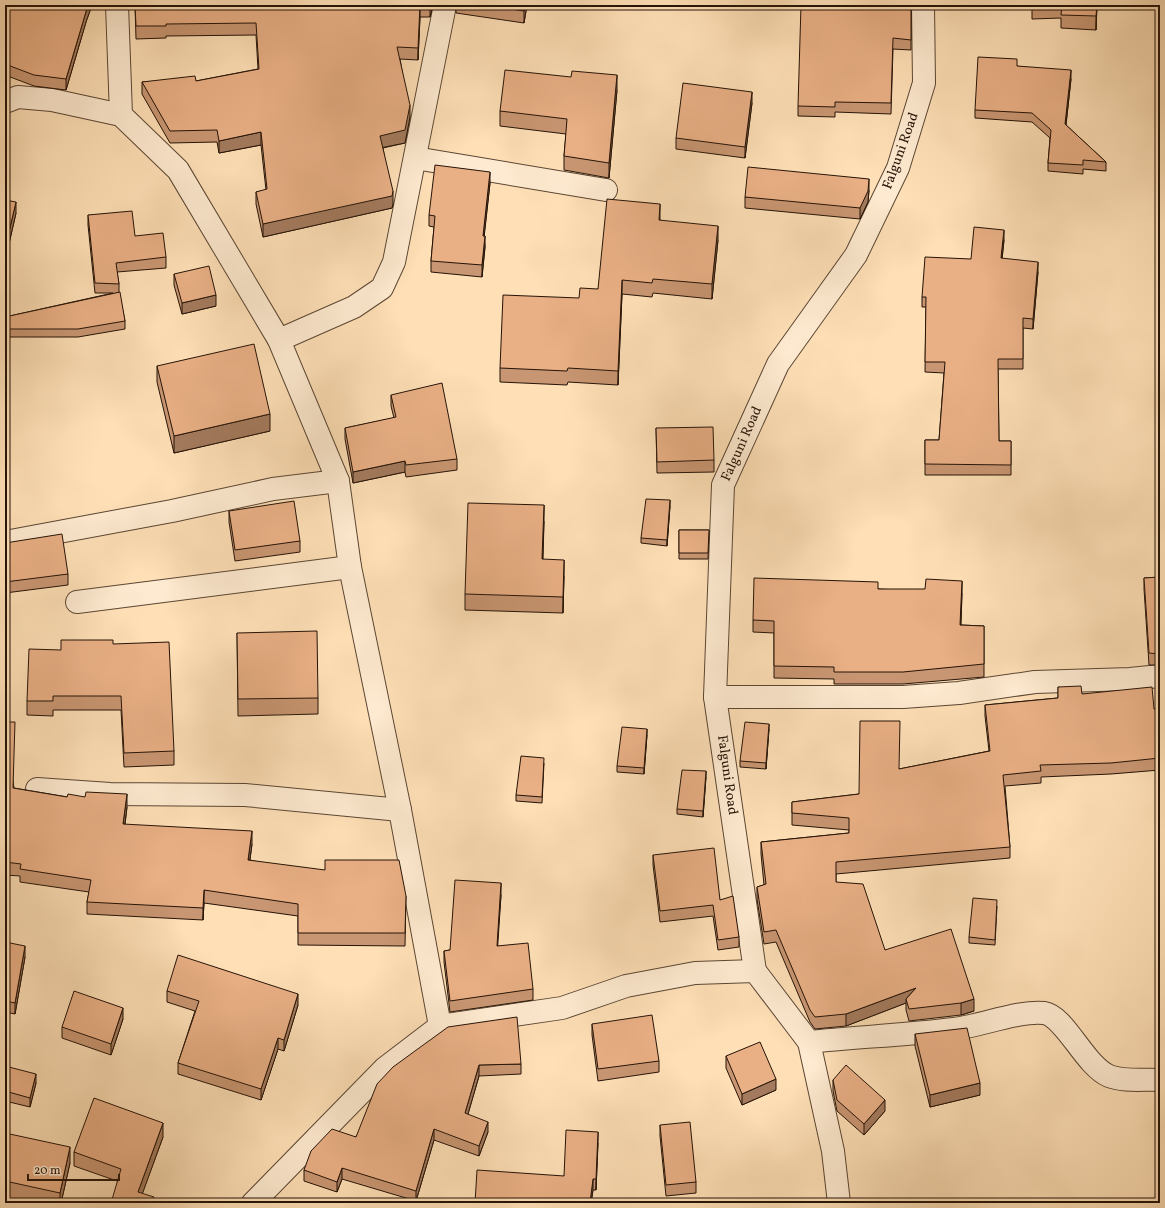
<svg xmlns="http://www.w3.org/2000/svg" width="1165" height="1208" viewBox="0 0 1165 1208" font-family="Vollkorn,serif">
<rect width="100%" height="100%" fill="#fedfb6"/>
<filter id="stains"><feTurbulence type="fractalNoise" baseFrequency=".005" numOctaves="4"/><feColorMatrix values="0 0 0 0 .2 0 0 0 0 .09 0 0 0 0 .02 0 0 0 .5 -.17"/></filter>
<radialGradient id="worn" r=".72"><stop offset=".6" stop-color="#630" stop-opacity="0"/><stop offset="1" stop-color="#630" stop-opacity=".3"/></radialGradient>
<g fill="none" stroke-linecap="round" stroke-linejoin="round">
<defs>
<g id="minor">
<polyline points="117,5 121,115 178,170 279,340 338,481 350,567 400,810 440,1026 385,1068 253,1203"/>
<polyline points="5,102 18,97 52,100 121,115"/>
<polyline points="415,158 606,190"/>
<polyline points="279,340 354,307 382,288 394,262 445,5"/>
<polyline points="5,542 172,511 273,489 338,481"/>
<polyline points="77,602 350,567"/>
<polyline points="715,697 903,697 959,693 1035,682 1130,679 1160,676"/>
<polyline points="37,789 110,794 245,795 400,810"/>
<polyline points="755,971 715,697 723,485 778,364 856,255 898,168 924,83 923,5"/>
<path d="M 440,1026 L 562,1008 L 626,986 L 695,973 L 755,971 L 809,1042 C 857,1037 906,1035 954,1029 C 980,1026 1021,1010 1044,1013 C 1065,1016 1085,1066 1109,1076 C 1124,1082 1144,1079 1160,1080"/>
<polyline points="809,1042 833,1151 839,1203"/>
</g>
</defs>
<use href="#minor" stroke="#5b4633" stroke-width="24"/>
<use href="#minor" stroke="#feead0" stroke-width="22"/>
</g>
<g fill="#c89672" stroke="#251307">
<polygon points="5,5 92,5 86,22 66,90 34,86 5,75"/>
<polygon points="135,5 433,5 430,17 420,17 418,60 400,59 410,117 405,143 383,148 393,204 392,208 263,237 256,204 256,192 266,190 261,145 219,153 217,142 170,143 142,94 142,82 196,81 258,69 256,35 166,36 166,38 136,39"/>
<polygon points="456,5 527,5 524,23 456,13"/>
<polygon points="911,5 911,50 893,49 891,114 835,112 835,117 798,116 798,106"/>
<polygon points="1032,5 1097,5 1096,30 1061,28 1061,18 1032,19"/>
<polygon points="1017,66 1071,79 1066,125 1106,162 1106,171 1083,169 1083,174 1048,171 1048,163 1050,138 1032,122 975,118 975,110"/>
<polygon points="617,90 609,178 564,170 564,156 566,134 500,126 500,111"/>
<polygon points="752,103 745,158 676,149 676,138"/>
<polygon points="490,183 484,236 485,247 482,277 431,272 431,261 434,227 429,226 429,215"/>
<polygon points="869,190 868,202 860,219 745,208 745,197"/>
<polygon points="5,200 16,213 8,248 5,247"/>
<polygon points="88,215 135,236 166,257 166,268 117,272 119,284 119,292 125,321 125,329 78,337 5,337 5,317 113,293 95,293 88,225"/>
<polygon points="660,220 718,240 712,299 653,293 652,297 622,294 618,385 568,382 567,385 500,382 500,368 579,298 598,289"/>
<polygon points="1004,240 1002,259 1038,272 1033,329 1023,328 1023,369 998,369 999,441 1011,441 1011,475 925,475 925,440 939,440 944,373 925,372 926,307 922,307 922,297 971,259"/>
<polygon points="174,274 216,306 182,314 174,285"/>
<polygon points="157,366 270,431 174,453 157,382"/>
<polygon points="391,395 457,459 457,470 406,477 405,472 353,483 345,439 345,428 394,418 391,406"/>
<polygon points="656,428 714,460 714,472 657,473"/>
<polygon points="670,506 667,546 641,543 641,538"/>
<polygon points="229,511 300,541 300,552 235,561 229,522"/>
<polygon points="544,521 543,559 564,576 563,613 465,610 465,594"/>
<polygon points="679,530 709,530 708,559 679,559"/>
<polygon points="5,543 68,574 68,585 5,593"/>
<polygon points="1160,577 1160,665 1149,665 1144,589 1144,578"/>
<polygon points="878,589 962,593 961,625 984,626 984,677 903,684 834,684 834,679 774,678 774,633 753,632 753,620"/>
<polygon points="237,633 318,698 318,714 238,716"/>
<polygon points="113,644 174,751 174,765 124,767 121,710 53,710 53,716 27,715 27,701 61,650"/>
<polygon points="1058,687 1082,694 1154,709 1160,708 1160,770 1111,774 1041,777 1041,783 1005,786 1010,847 1010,858 836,874 836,882 885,950 974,1011 961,1015 909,1021 906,1010 906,1003 846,1026 815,1029 810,1022 776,942 764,944 757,899 757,887 764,885 761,854 761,842 849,833 849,830 792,825 792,802 859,794 899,769 989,751 985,716 985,705 1058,698"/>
<polygon points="5,722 14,788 127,807 125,825 252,844 250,860 406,896 405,946 298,945 298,916 204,903 203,920 87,914 87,902 89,892 20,882 20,876 5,875"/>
<polygon points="769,729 766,769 740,767 740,761"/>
<polygon points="647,735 644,774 617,772 617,766"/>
<polygon points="544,763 542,803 516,801 516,795"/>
<polygon points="706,777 703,817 677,814 677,809"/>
<polygon points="653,855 720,900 739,937 739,947 718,950 713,916 660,922 653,865"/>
<polygon points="501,895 497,946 533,989 533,1000 450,1012 444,962 444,951 450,950"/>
<polygon points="1159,901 1160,901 1160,922 1159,918"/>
<polygon points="997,906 995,945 969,943 969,937"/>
<polygon points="5,942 25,957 15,1014 5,1012"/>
<polygon points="167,991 298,1005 284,1051 278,1049 261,1100 178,1074 178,1063 195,1011 167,1002"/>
<polygon points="123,1019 111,1055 62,1038 62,1027"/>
<polygon points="592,1024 659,1061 659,1072 598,1081 592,1035"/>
<polygon points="915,1034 980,1095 930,1107 915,1046"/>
<polygon points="726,1056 776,1090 742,1105 726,1068"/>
<polygon points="521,1064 521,1074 479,1076 468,1114 488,1132 479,1156 434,1140 416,1201 342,1179 337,1192 304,1181 304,1170 356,1137 393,1067"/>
<polygon points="5,1066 36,1083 30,1107 5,1101"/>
<polygon points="833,1080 885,1111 864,1135 837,1111 833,1091"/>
<polygon points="660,1125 696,1182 696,1193 666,1196 660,1136"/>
<polygon points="5,1133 70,1163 61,1203 31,1203 5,1198"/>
<polygon points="163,1137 142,1194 154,1203 117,1181 74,1166 74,1152"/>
<polygon points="598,1143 596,1190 593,1190 591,1203 475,1203 564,1176"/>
</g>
<g fill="#a37a5d" stroke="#251307">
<polygon points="88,5 92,5 86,22 66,90 66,79"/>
<polygon points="420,5 420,17 418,60 418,48"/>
<polygon points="430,5 433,5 430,17"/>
<polygon points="525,5 527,5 524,23 524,11"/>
<polygon points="1097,5 1096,30 1096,16"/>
<polygon points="1071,70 1071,79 1065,133 1065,124"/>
<polygon points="617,75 617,90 609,178 609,163"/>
<polygon points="752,92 752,103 745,158 745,147"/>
<polygon points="410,105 410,117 405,143 380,148 380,136"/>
<polygon points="261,132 261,145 219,153 219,141"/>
<polygon points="490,172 490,183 483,247 483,236"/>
<polygon points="869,179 869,190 868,202 860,219 860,208"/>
<polygon points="393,191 393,204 392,208 263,237 263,224"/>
<polygon points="16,202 16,213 8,248 8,236"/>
<polygon points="660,204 660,218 659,234 659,220"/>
<polygon points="718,226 718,240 712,299 712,284"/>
<polygon points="1004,230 1004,240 1001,269 1001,258"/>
<polygon points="485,236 485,247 482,277 482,265"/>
<polygon points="1038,262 1038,272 1033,329 1033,319"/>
<polygon points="622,280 622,294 618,385 618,371"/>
<polygon points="216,295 216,306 182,314 182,303"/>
<polygon points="270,414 270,431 174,453 174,436"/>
<polygon points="405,461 405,472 353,483 353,472"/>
<polygon points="670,500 670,506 667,546 667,540"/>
<polygon points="544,505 544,521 542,575 542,559"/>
<polygon points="564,560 564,576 563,613 563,597"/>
<polygon points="962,581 962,593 960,638 960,625"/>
<polygon points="769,724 769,729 766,769 766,763"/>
<polygon points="647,729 647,735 644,774 644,768"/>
<polygon points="706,771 706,777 703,817 703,811"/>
<polygon points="127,794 127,807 123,837 123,824"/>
<polygon points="252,831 252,844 248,872 248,860"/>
<polygon points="501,883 501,895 497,957 497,946"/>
<polygon points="204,890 204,903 203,920 203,908"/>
<polygon points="25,946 25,957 15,1014 15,1003"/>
<polygon points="916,988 906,999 906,1003 846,1026 846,1014"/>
<polygon points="298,994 298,1005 284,1051 284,1040"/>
<polygon points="974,999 974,1011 961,1015 961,1003"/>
<polygon points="123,1008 123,1019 111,1055 111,1044"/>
<polygon points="278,1038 278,1049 261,1100 261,1089"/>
<polygon points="479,1065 479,1076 465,1124 465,1113"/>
<polygon points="36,1074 36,1083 30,1107 30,1098"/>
<polygon points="776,1079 776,1090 742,1105 742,1094"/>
<polygon points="980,1083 980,1095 930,1107 930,1095"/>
<polygon points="885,1100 885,1111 864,1135 864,1124"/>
<polygon points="488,1122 488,1132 479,1156 479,1146"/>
<polygon points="163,1123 163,1137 139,1203 138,1192"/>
<polygon points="434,1129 434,1140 416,1201 416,1191"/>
<polygon points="598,1132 598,1143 596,1190 596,1179"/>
<polygon points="70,1147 70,1163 61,1203 60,1203 60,1193"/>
<polygon points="342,1168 342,1179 337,1192 337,1182"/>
<polygon points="593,1179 593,1190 591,1203 590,1203"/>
</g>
<g fill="#e9af85" stroke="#251307">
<polygon points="5,5 88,5 66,79 34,75 5,64"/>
<polygon points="135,5 420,5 418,48 397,47 410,105 405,130 380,136 393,191 392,196 263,224 256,192 267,189 261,132 219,141 217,130 170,131 142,82 195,76 196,81 259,69 256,23 166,24 166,26 136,26"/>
<polygon points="486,5 525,5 524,11"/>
<polygon points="801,5 911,5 911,40 893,38 891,103 835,102 835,107 798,106"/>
<polygon points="1062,5 1097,5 1096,16 1061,15"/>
<polygon points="978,57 1017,59 1017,66 1071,70 1065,124 1106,162 1083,160 1083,165 1048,163 1051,130 1032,113 975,110"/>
<polygon points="505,70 571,77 572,71 617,75 609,163 564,156 567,119 500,111"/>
<polygon points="683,83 752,92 745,147 676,138"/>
<polygon points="435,165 490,172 483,236 485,236 482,265 431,261 435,216 429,215"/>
<polygon points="748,167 869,179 868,191 860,208 745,197"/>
<polygon points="607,199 660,204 659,220 718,226 712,284 653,279 652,283 622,280 618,371 568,368 567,371 500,368 503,295 579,298 580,288 598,289"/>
<polygon points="5,200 16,202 8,236 5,236"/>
<polygon points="132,211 135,236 163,233 166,257 116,263 119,284 95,283 88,215"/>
<polygon points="974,227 1004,230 1001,258 1038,262 1033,319 1023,318 1023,359 998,359 999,441 1011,441 1011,465 925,464 925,440 939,440 945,362 925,362 926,297 922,297 925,257 971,259"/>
<polygon points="209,266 216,295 182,303 174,274"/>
<polygon points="120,292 125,321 78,329 5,329 5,317"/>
<polygon points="254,344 270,414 174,436 157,366"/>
<polygon points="442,383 457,459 406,465 405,461 353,472 345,428 396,417 391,395"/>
<polygon points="713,427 714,460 657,462 656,428"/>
<polygon points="646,499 670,500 667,540 641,538"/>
<polygon points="294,501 300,541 235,550 229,511"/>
<polygon points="468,503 544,505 542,559 564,560 563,597 465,594"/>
<polygon points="679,530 709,530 708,553 679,553"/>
<polygon points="62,534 68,574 5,582 5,543"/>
<polygon points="1160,577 1160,654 1149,653 1144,578"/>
<polygon points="754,578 878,582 878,589 925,589 926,579 962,581 960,625 984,626 984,664 903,672 834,672 834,667 774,666 774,621 753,620"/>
<polygon points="317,631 318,698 238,699 237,633"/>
<polygon points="61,640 113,640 113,644 169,642 174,751 124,753 121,696 53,696 53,701 27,701 29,649 61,650"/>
<polygon points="1081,686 1082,694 1152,687 1154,709 1160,708 1160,747 1158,747 1160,758 1111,763 1040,765 1041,771 1003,775 1010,847 836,862 836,882 863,884 885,950 951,929 974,999 961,1003 909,1009 906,999 916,988 846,1014 815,1017 810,1010 776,930 764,932 757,887 766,884 761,842 849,833 849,818 792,813 792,802 859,794 860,721 900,721 899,769 990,751 985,705 1058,698 1058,687"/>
<polygon points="5,722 15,722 13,788 67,797 68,794 85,797 86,792 127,794 123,824 252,831 248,860 325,870 325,860 399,860 406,896 405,933 298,933 298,904 204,890 203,908 87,902 91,880 20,869 21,864 5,862"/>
<polygon points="745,722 769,724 766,763 740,761"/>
<polygon points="622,727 647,729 644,768 617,766"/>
<polygon points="521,756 544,758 542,797 516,795"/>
<polygon points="682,770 706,771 703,811 677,809"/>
<polygon points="714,848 720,900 733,896 739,937 718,940 713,905 660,911 653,855"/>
<polygon points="455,880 501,883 497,946 528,943 533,989 450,1001 444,951 450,950"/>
<polygon points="973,898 997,900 995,940 969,937"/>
<polygon points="5,942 25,946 15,1003 5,1001"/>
<polygon points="178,955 298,994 284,1040 278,1038 261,1089 178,1063 199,1001 167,991"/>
<polygon points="74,991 123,1008 111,1044 62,1027"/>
<polygon points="652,1015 659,1061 598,1069 592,1024"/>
<polygon points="517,1017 521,1064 479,1065 465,1113 488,1122 479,1146 434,1129 416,1191 342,1168 337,1182 304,1170 311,1151 332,1129 356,1137 377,1084 393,1067 448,1027"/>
<polygon points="967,1028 980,1083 930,1095 915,1034"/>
<polygon points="760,1042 776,1079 742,1094 726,1056"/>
<polygon points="846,1065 885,1100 864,1124 837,1100 833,1080"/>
<polygon points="5,1066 36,1074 30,1098 5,1091"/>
<polygon points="94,1098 163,1123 138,1192 154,1197 152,1203 111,1203 121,1169 74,1152"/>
<polygon points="690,1122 696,1182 666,1185 660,1125"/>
<polygon points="566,1130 598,1132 596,1179 593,1179 590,1203 475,1203 477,1170 564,1176"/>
<polygon points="5,1133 70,1147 60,1193 5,1181"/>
</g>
<g text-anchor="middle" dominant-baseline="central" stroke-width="4" stroke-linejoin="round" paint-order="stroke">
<g font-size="14" fill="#251307" stroke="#feead0">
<text transform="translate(901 151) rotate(-70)">Falguni Road</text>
<text transform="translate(742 444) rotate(-66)">Falguni Road</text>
<text transform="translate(727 775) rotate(82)">Falguni Road</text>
</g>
</g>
<rect width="1165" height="1208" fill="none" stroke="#fedfb6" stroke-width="20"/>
<rect x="6" y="6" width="1153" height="1196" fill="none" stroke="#251307" stroke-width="2"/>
<rect x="10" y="10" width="1145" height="1188" fill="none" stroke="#251307"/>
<path d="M28 1174v6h91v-6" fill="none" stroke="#251307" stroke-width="2"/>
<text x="34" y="1174" font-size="12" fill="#251307" stroke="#feead0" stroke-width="3" paint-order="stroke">20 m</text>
<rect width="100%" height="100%" filter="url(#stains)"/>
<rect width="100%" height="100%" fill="url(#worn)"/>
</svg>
